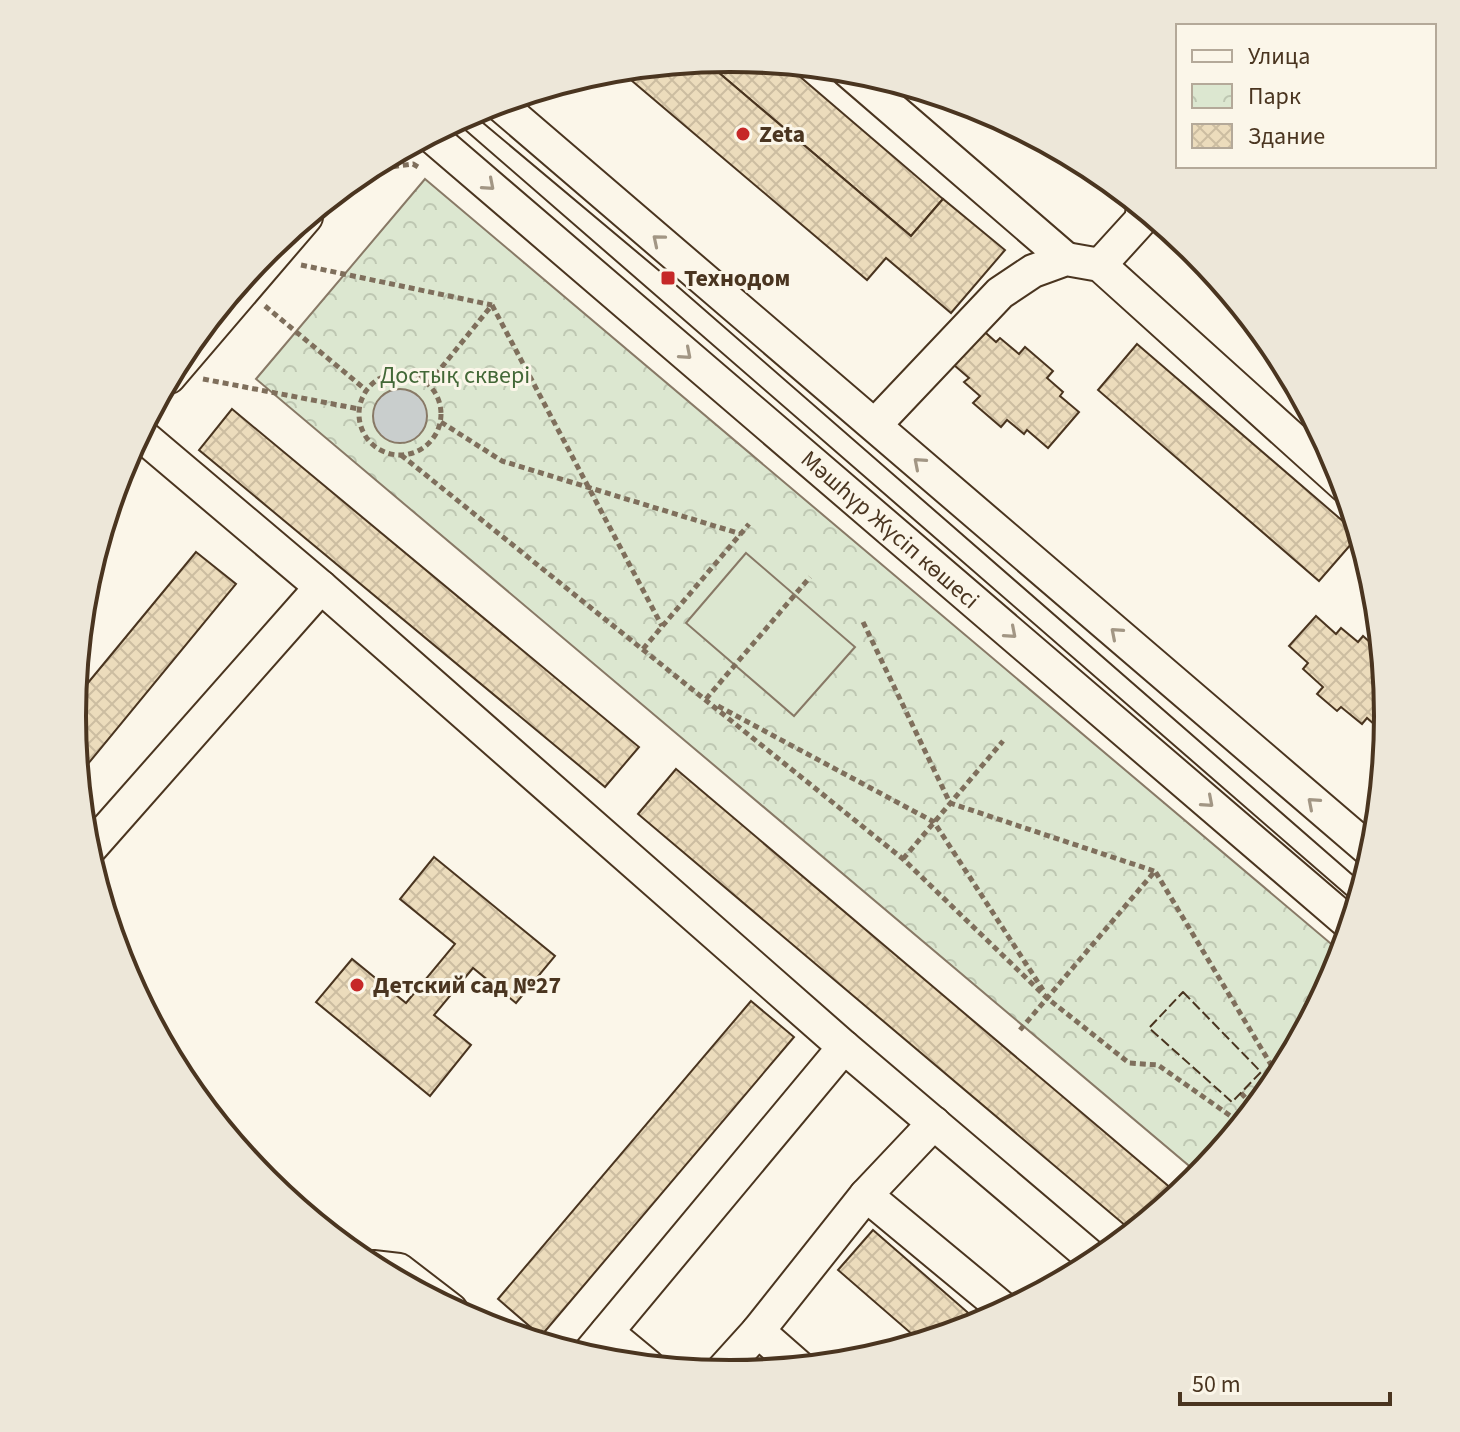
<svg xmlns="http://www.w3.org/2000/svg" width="1460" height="1432" viewBox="0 0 1460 1432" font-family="'Source Sans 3',sans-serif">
<defs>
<pattern id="park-crowns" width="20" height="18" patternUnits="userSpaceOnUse" patternTransform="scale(2)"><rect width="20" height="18" fill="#dce7d0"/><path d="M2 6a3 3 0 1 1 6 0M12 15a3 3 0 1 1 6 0" fill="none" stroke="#bec7b2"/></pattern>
<pattern id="building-cross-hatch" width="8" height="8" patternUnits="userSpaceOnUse" patternTransform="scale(2)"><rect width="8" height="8" fill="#ecdcbc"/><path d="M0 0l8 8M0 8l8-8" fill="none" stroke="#ccbda1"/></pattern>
</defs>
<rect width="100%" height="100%" fill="#fbf6e9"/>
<polygon fill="url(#park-crowns)" stroke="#887966" stroke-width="2" points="425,179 1342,953 1338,968 1277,1082 1200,1175 256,379"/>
<polygon fill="#dce7d0" stroke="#887966" stroke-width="2" points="746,553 855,647 794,716 686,623"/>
<circle fill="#c9cecd" stroke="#887966" stroke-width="2" cx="400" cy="416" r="27"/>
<g fill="url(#building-cross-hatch)" stroke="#4a3520" stroke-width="2">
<polygon points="730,58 784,63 943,199 911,236 705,61"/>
<polygon points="705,61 911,236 943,199 1005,250 951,313 886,258 867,280 618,69"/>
<polygon points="977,325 996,342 1000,338 1019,354 1025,347 1053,371 1047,378 1063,392 1060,396 1079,412 1048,448 1027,430 1024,434 1007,420 1001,427 973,403 980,396 964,382 969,378 947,359"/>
<polygon points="1137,344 1359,535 1319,581 1098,390"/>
<polygon points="232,409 639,747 605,787 199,450"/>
<polygon points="196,552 236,584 78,776 72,716 73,701"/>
<polygon points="1316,616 1336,634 1341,628 1358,642 1363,636 1382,653 1383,661 1379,665 1383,669 1388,716 1384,733 1367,718 1362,724 1341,707 1337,711 1317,694 1323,687 1303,669 1308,663 1289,646"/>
<polygon points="676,769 1179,1195 1133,1232 638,814"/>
<polygon points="434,857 555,956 516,1003 473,968 434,1015 471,1045 430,1096 316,1002 352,959 406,1003 455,944 400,899"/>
<polygon points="751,1001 794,1037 541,1336 498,1299"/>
<polygon points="873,1230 981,1324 921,1342 838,1270"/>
</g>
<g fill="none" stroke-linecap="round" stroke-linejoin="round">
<defs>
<g id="minor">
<polyline points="847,70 1066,259"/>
<polyline points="497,102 1373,853"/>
<polyline points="429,134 1351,925"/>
<polyline points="1100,265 1141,220 1143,208"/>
<polyline points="169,377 306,217"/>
<polyline points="875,425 1000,293 1033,271 1066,259 1100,265 1345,486"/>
<polyline points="139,433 321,587 844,1047 586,1357"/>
<polyline points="87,852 321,587"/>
<polyline points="844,1047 1097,1262"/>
<polyline points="866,1195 934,1123"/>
<polyline points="373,1267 399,1270 451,1310"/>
<polyline points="607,1332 648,1366"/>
<polyline points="799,1367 758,1331 866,1195 1006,1311"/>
<polyline points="720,1373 758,1331"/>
</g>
</defs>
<use href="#minor" stroke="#4a3520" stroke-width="36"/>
<g stroke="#7f6f5c" stroke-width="5" stroke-dasharray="6 4" stroke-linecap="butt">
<polyline points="383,168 413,164 418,167"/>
<polyline points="301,265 492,305"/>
<polyline points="492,305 662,626"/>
<polyline points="265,306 366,390"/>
<circle cx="400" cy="414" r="41"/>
<polyline points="203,379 359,409"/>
<polyline points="429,383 492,305"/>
<polyline points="441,422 502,461 741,534"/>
<polyline points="401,455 903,859 1047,998 1129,1063 1158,1065 1242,1124"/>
<polyline points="863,622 950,803 1154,871"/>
<polyline points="643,649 749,524"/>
<polyline points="706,699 810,577"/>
<polyline points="718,706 934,822 1043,990"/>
<polyline points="903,859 1003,741"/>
<polyline points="1020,1030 1155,871 1279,1078"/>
<polyline points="1241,1093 1255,1108"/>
</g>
<use href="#minor" stroke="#fbf6e9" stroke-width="32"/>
<g stroke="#4a3520" stroke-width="2">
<polyline points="470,112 668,278 1363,884"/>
<polyline points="455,121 1357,904"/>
</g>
<polygon stroke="#4a3520" stroke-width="2" stroke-dasharray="10 4" stroke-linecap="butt" points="1183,992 1261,1072 1232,1102 1149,1028"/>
</g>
<defs><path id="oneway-chevron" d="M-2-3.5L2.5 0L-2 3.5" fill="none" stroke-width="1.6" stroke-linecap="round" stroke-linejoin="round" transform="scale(2)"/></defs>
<g stroke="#a29684">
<use href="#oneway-chevron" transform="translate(489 185) rotate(41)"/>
<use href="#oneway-chevron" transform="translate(658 240) rotate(-140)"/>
<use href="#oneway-chevron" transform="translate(686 354) rotate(41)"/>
<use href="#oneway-chevron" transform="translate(919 463) rotate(-139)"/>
<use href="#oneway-chevron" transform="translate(1011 633) rotate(41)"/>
<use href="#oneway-chevron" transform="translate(1116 633) rotate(-139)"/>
<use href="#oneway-chevron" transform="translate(1208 802) rotate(41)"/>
<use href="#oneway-chevron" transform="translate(1313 803) rotate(-139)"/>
</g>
<g fill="#c62828" stroke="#fbf6e9" stroke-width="3">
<circle cx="743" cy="134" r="8"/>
<rect x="660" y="270" width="16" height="16" rx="4"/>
<circle cx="357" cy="985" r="8"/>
</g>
<g text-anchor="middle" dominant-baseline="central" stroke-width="6" stroke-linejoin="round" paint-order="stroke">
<g font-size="24" font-weight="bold" fill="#4a3520" stroke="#fbf6e9" text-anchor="start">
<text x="759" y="134">Zeta</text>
<text x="684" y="278">Технодом</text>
<text x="373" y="985">Детский сад №27</text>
</g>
<g font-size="24" fill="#436837" stroke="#fbf6e9">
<text x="455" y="375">Достық сквері</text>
</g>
<g font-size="24" fill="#4a3520" stroke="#fbf6e9">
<text transform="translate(890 530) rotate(41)">Мәшһүр Жүсіп көшесі</text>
</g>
</g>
<path d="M0 0H1460V1432H0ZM86 716a644 644 0 1 1 1288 0a644 644 0 1 1-1288 0Z" fill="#ede7d9" fill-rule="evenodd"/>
<path fill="none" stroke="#4a3520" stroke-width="4" d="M86 716a644 644 0 1 1 1288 0a644 644 0 1 1-1288 0Z"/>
<rect x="1176" y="24" width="260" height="144" fill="#fbf6e9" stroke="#b4a999" stroke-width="2"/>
<rect x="1192" y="50" width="40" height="12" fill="#fbf6e9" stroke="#b4a999" stroke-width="2"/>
<text x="1248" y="64" font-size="24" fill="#4a3520">Улица</text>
<rect x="1192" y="84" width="40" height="24" fill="url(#park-crowns)" stroke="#b4a999" stroke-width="2"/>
<text x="1248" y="104" font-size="24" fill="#4a3520">Парк</text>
<rect x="1192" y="124" width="40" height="24" fill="url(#building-cross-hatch)" stroke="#b4a999" stroke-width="2"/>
<text x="1248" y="144" font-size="24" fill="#4a3520">Здание</text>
<path d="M1180 1392v12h210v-12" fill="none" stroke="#4a3520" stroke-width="4"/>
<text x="1192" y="1392" font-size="24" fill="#4a3520" stroke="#fbf6e9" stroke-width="6" paint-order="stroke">50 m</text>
</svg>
